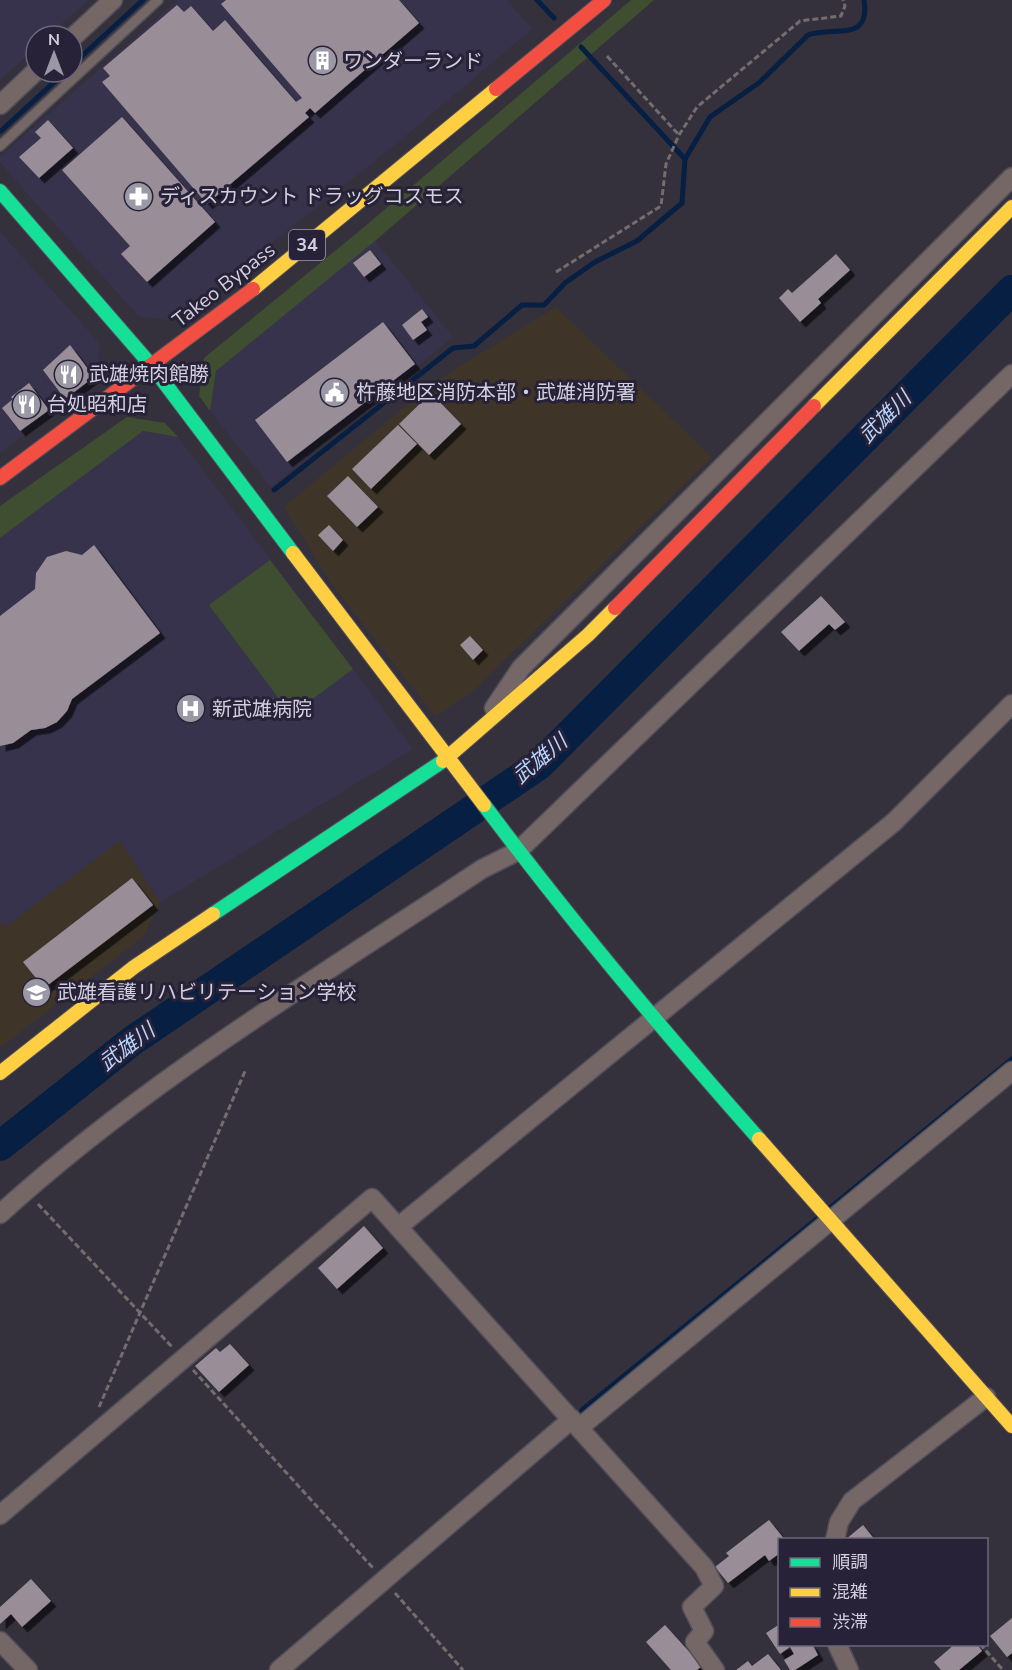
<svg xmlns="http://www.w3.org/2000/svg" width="1012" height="1670" viewBox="0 0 1012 1670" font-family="'Nunito Sans','Noto Sans JP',sans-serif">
<defs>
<filter id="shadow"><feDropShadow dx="5.5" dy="5.5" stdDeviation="0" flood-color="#0009"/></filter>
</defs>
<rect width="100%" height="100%" fill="#34313d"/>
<g fill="#38334d">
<polygon points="0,0 88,0 48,36 36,36 36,47 0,80"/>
<polygon points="178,0 507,0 532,29 397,143 174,321 139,316 30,197 0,162 0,157"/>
<polygon points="0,232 99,343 98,379 0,453"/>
<polygon points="375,241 453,337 271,487 210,411 216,371"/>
<polygon points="143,431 178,437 413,749 160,902 120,841 5,927 0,921 0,538"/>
</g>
<polygon fill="#3e3528" points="556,307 712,457 472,692 435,716 333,586 284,507 433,383"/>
<polygon fill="#3e3428" points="120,841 160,902 144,936 0,1048 0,921 5,927"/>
<g fill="#3f4e31">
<polygon points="631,0 654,0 375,241 216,371 210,411 199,396 204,358 363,228"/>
<polygon points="127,417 165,423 178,437 143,431 0,538 0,506"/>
<polygon points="270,560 353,669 291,715 209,605"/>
</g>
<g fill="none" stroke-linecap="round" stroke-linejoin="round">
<g stroke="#061f42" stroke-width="5">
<polyline points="537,0 554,18"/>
<polyline points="581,47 685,159"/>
<polyline points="72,65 143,0"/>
<polyline points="1,131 65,72"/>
<path d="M 274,490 L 453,348 L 474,346 L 522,305 L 544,305 L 565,283 L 595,262 L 637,241 L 682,203 L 685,159 L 710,117 L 760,82 L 808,35 C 834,26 871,43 864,0"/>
<polyline points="830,1208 1012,1059"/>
<polyline points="578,1419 582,1410 818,1218"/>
</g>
<polyline stroke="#061f42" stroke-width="30" points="0,1146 132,1041 539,765 1012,290"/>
</g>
<g fill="#998e98" filter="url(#shadow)">
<polygon points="226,0 399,0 419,23 315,113 310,108 305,113 309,117 207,204 102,82 110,76 103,68 177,5 184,12 191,6 213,31 225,20 296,102 302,98 221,4"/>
<polygon points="122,117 215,222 147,282 121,254 130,246 62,170"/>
<polygon points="48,120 73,148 39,178 19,157 41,138 35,132"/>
<polygon points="370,250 381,264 364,277 353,263"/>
<polygon points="836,254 850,270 818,299 821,303 800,322 779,298 788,289 792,293"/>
<polygon points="422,309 428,317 421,322 427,330 413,340 402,325"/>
<polygon points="383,322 415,364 287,462 255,420"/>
<polygon points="70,345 94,377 65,399 43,370"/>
<polygon points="29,383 49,410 20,431 2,408 13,399 11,397"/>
<polygon points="431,393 461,424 429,455 399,424"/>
<polygon points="398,425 417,444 371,489 352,469"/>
<polygon points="348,476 378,507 357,527 327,496"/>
<polygon points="329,525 343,540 333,551 318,535"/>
<polygon points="94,545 160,633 72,699 67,711 57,722 45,728 31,730 13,743 0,746 0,616 35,589 36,573 47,557 66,551 82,555"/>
<polygon points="821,596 845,622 835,630 829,624 799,651 781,632"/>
<polygon points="470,636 483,650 473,660 460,645"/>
<polygon points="132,878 153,905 44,988 23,962"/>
<polygon points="364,1226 383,1248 337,1289 318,1268"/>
<polygon points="230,1344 249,1365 219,1392 195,1366 216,1348 220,1352"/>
<polygon points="769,1520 785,1540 780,1540 780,1553 769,1561 765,1555 728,1583 715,1567 729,1556 726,1553"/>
<polygon points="863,1525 875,1540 845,1540"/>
<polygon points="31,1579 51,1601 22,1627 11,1614 0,1624 0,1607"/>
<polygon points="1012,1618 1012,1653 1007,1657 990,1636"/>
<polygon points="780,1624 780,1644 812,1644 818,1655 795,1670 790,1670 784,1660 794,1654 790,1647 780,1654 766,1633"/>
<polygon points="665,1625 702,1666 697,1670 671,1670 646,1642"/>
<polygon points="955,1644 977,1644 982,1651 959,1670 941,1670 934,1662"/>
<polygon points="768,1654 781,1670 736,1670 748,1661 752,1666"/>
</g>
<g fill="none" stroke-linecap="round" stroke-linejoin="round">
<defs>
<polyline id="lane" points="0,146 158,0"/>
<g id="street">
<polyline points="72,38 113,0"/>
<polyline points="0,105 36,71"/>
<polyline points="494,708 521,668 1012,177"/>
<path d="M 0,1214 C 146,1081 318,978 482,869 L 518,851 L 1012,374"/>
<polyline points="398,1227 704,1567 714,1586 692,1607 704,1631 695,1642 715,1670"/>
<polyline points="580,1427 1012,1071"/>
<polyline points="0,1515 372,1198 398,1227 894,822 1012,704"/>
<polyline points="835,1540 839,1522 852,1501 986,1397"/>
<polyline points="0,1641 28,1670"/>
<polyline points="837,1644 849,1670"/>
<polyline points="279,1670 572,1419"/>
</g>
<g id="fast">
<polyline points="0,191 151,365 293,553"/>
<path d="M 484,805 C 571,921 663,1031 759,1139"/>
<polyline points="213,914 443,761"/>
</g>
<g id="slow">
<polyline points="253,289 496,89"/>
<polyline points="814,406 1012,207"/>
<polyline points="293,553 484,805"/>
<polyline points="443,761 588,635 615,608"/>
<polyline points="0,1073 134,967 213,914"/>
<polyline points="759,1139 1012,1426"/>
</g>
<g id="jam">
<polyline points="496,89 604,0"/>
<polyline points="0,478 253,289"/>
<polyline points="615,608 814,406"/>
</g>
</defs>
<use href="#lane" stroke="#514e59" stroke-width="12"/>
<use href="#street" stroke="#514e59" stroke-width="21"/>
<use href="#fast" stroke="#514e59" stroke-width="16"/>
<use href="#slow" stroke="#514e59" stroke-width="16"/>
<use href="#jam" stroke="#514e59" stroke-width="16"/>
<g stroke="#756c6e" stroke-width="3" stroke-dasharray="6 3" stroke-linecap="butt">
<polyline points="607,56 679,135"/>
<polyline points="556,272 661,206 666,164 679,135 697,107 800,21 841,16 845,6 843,0"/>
<polyline points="38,1204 173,1348"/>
<polyline points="193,1370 373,1568"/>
<polyline points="99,1407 246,1069"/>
<polyline points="395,1593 463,1670"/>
<polyline points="980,1644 1003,1670"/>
</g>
<use href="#lane" stroke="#756766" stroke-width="9"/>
<use href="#street" stroke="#756766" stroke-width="18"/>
<use href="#fast" stroke="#16e098" stroke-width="14"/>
<use href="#slow" stroke="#ffcf43" stroke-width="14"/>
<use href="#jam" stroke="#f24e42" stroke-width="14"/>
</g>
<defs>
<symbol id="building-disc" viewBox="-11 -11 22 22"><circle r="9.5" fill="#9b98a6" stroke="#272237"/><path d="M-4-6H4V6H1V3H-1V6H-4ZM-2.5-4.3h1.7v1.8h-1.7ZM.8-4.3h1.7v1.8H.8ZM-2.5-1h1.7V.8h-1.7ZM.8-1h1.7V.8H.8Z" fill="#fff"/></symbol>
<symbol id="pharmacy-disc" viewBox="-11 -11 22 22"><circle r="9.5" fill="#9b98a6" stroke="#272237"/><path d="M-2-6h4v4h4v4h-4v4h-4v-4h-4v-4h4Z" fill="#fff"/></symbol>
<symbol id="restaurant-disc" viewBox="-11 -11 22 22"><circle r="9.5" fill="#9b98a6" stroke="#272237"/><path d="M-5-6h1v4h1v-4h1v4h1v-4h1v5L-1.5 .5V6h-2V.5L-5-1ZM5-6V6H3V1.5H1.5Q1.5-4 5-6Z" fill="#fff"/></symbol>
<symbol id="civic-disc" viewBox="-11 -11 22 22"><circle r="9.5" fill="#9b98a6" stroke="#272237"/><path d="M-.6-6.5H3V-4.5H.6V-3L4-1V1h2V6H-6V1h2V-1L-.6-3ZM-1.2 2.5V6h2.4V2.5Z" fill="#fff"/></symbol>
<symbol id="hospital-disc" viewBox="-11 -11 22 22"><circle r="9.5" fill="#9b98a6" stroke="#272237"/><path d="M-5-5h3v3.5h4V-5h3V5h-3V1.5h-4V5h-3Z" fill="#fff"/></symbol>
<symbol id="university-disc" viewBox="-11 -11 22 22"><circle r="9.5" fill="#9b98a6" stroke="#272237"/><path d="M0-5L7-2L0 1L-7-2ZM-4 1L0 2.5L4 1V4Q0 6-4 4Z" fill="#fff"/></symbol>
</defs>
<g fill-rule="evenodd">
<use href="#building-disc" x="306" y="44" width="33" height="33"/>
<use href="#pharmacy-disc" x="122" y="180" width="33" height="33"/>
<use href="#restaurant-disc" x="52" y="358" width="33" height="33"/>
<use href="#civic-disc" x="318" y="376" width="33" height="33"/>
<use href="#restaurant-disc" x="10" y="388" width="33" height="33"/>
<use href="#hospital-disc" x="174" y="692" width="33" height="33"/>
<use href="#university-disc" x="20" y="976" width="33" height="33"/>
</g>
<g text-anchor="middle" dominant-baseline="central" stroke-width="6" stroke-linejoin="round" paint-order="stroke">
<rect fill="#272237" stroke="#9f9bac" stroke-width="1.5" x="289" y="230" width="36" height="30" rx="4.5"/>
<g font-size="18" font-weight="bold" fill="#d2cfde">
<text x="307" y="245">34</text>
</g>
<g font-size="20" fill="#d2cfde" stroke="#272237" text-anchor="start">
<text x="343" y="61">ワンダーランド</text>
<text x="160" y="196">ディスカウント ドラッグコスモス</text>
<text x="89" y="374">武雄焼肉館勝</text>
<text x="356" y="392">杵藤地区消防本部・武雄消防署</text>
<text x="47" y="404">台処昭和店</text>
<text x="212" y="709">新武雄病院</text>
<text x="57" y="992">武雄看護リハビリテーション学校</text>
</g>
<g font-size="20" fill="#d2cfde" stroke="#272237">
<text transform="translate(224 285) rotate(-38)">Takeo Bypass</text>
</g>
<g font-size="21" font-style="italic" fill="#b5d3fd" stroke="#272237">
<text transform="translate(885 417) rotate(-45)">武雄川</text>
<text transform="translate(540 759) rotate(-40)">武雄川</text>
<text transform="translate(127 1047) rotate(-37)">武雄川</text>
</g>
</g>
<rect x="778" y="1538" width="210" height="108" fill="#272237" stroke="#6b677a" stroke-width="1.5"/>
<rect x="790" y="1558" width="30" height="9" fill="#16e098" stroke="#6b677a" stroke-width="1.5"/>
<text x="832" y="1568" font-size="18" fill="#d2cfde">順調</text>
<rect x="790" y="1588" width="30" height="9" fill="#ffcf43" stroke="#6b677a" stroke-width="1.5"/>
<text x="832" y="1598" font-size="18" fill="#d2cfde">混雑</text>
<rect x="790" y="1618" width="30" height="9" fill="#f24e42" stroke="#6b677a" stroke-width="1.5"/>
<text x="832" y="1628" font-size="18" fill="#d2cfde">渋滞</text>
<g transform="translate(54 54)"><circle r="28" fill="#272237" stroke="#6b677a" stroke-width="1.5"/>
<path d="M0-4.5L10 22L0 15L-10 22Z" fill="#9b98a6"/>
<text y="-9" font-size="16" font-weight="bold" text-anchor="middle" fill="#d2cfde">N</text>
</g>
</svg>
